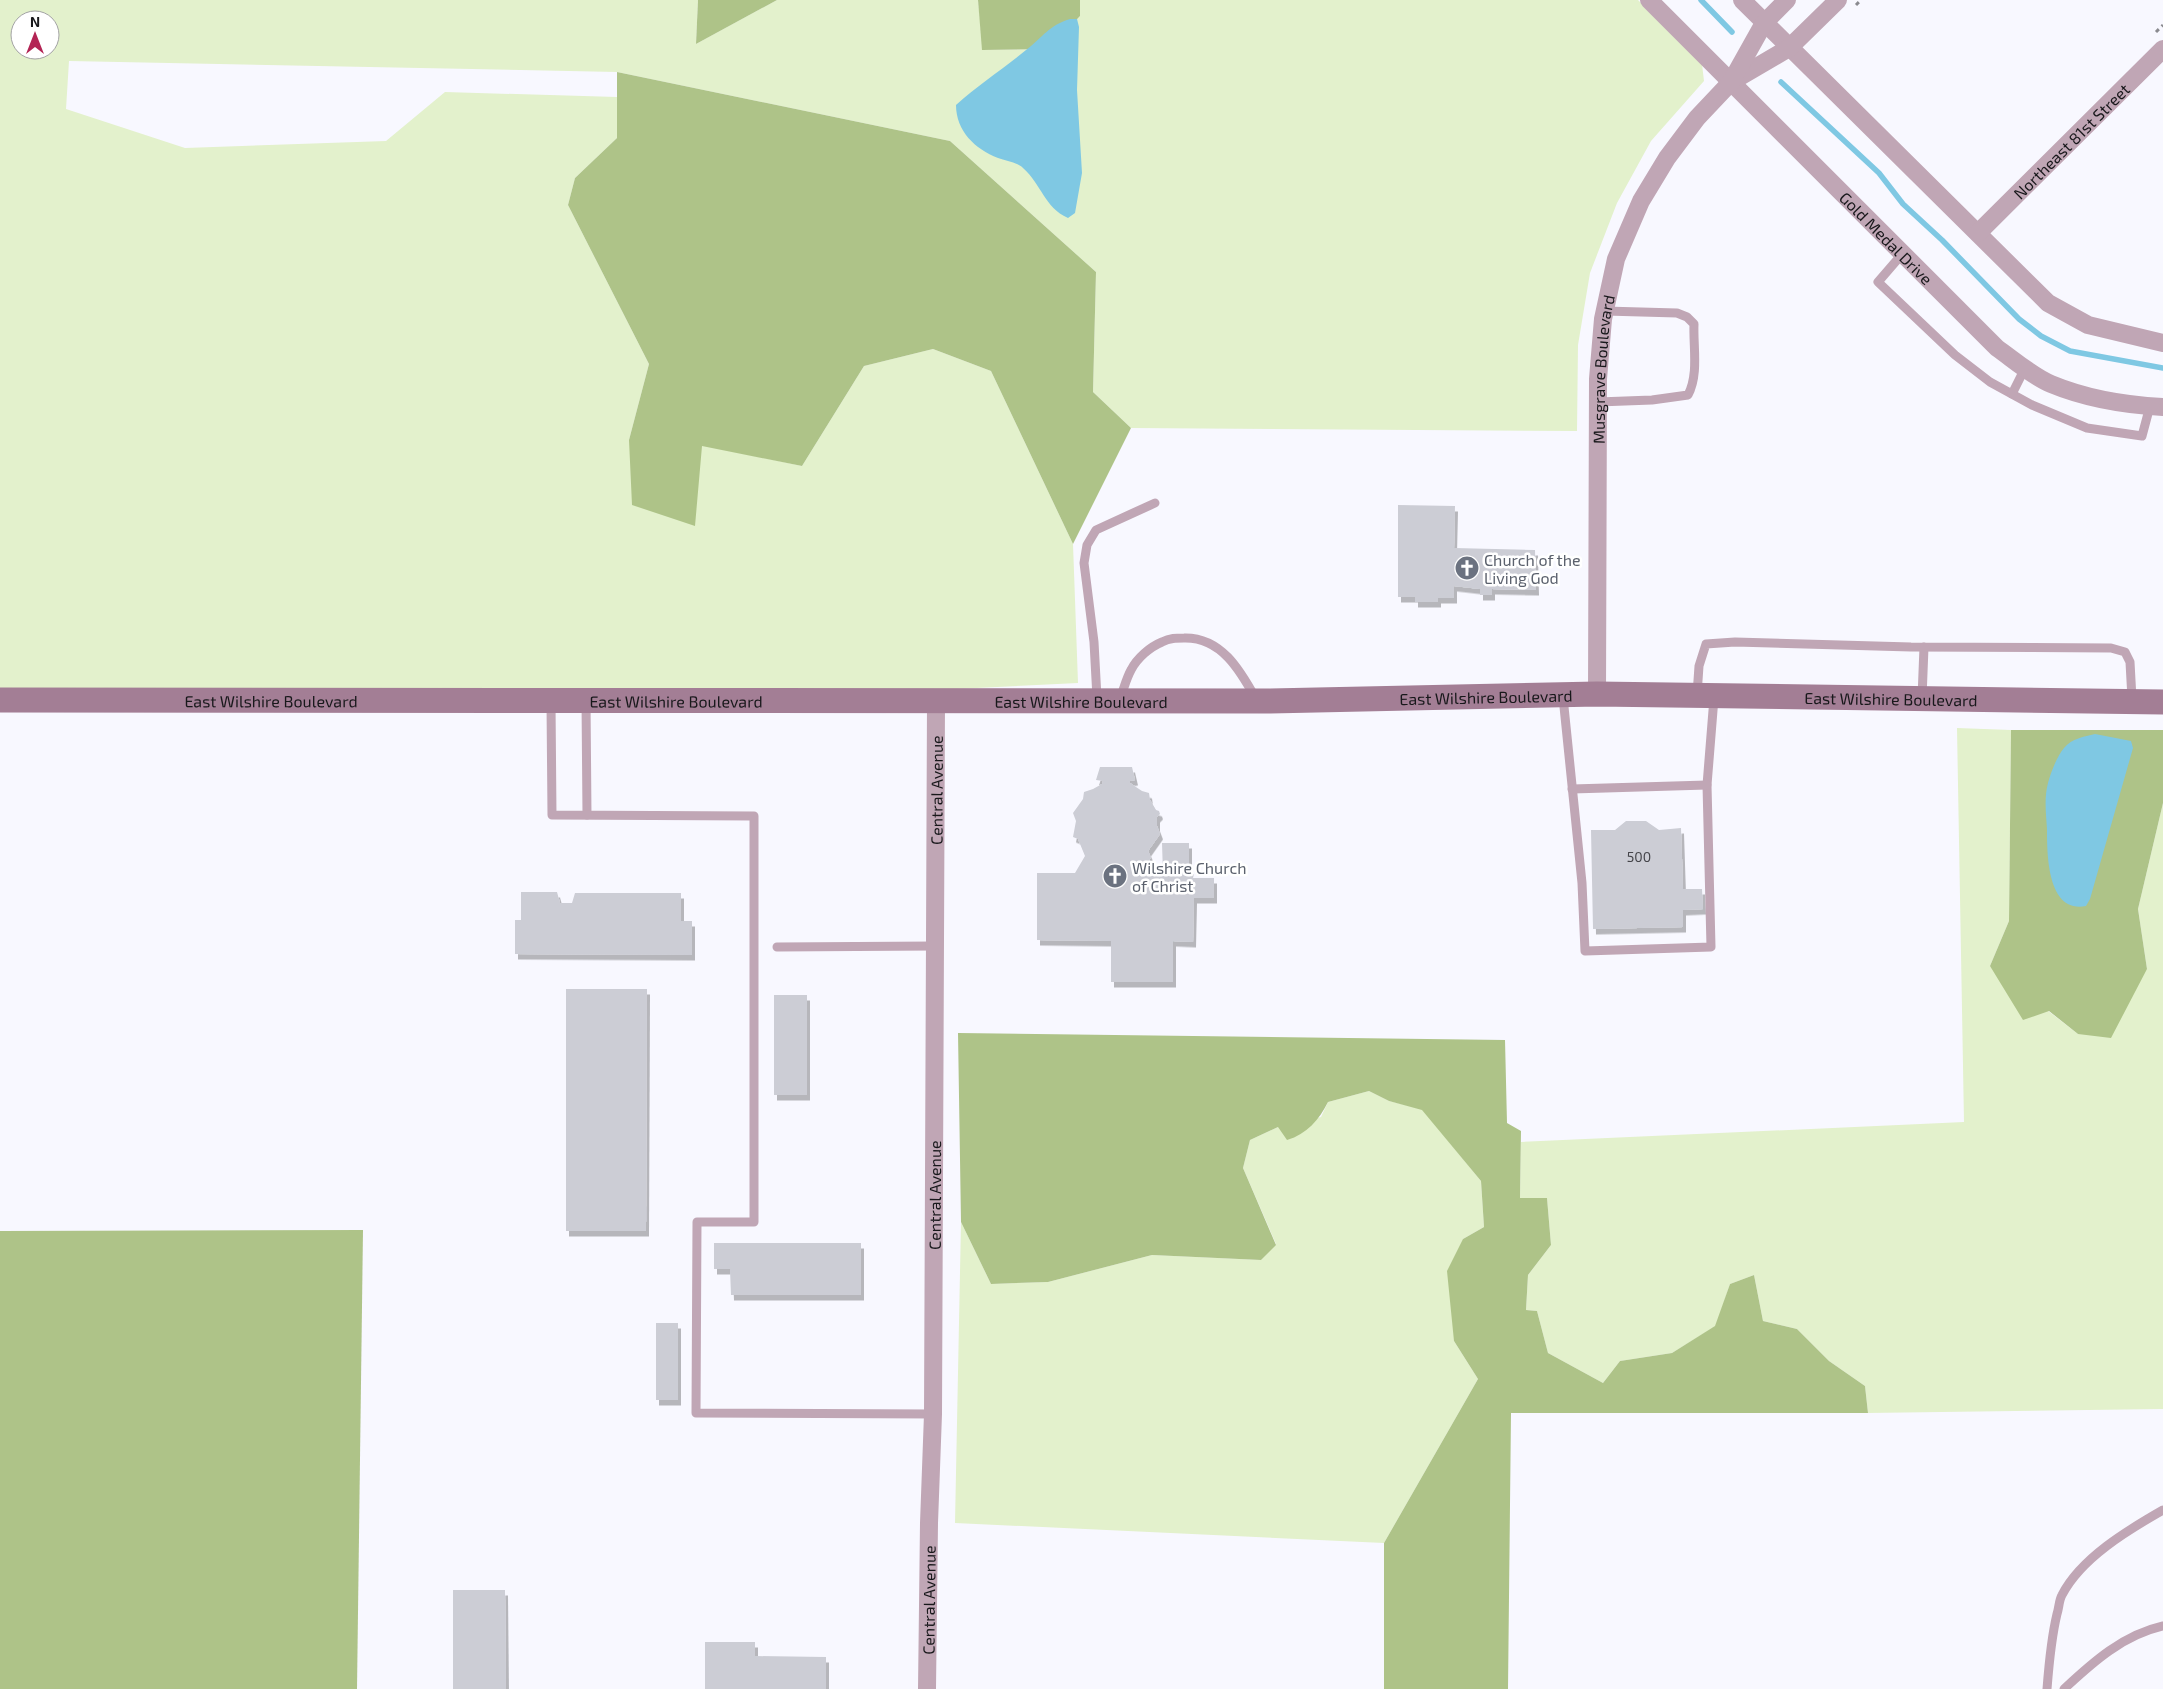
<svg xmlns="http://www.w3.org/2000/svg" width="2163" height="1689" viewBox="0 0 2163 1689" font-family="'Exo 2',sans-serif">
<defs>
<filter id="shadow"><feDropShadow dx="3" dy="5.5" stdDeviation="0" flood-color="#0004"/></filter>
</defs>
<rect width="100%" height="100%" fill="#f8f8ff"/>
<g fill="#e3f1cc" fill-rule="evenodd">
<path d="M 0,0 L 698,0 L 696,44 L 777,0 L 978,0 L 983,50 L 1049,49 L 1080,16 L 1080,0 L 1638,0 L 1702,64 L 1704,81 L 1651,141 L 1617,203 L 1590,273 L 1578,345 L 1577,431 L 1131,428 L 1093,392 L 1096,272 L 950,141 L 617,72 L 69,61 L 66,109 L 185,148 L 386,141 L 445,92 L 617,97 L 617,138 L 575,178 L 568,205 L 649,364 L 629,440 L 702,445 L 802,466 L 864,366 L 933,349 L 991,371 L 1073,544 L 1078,683 L 935,690 L 0,688 ZM 20,20 L 50,20 L 50,50 L 20,50 Z"/>
<polygon points="1957,728 2011,730 2009,921 1990,966 2078,1034 2147,969 2138,909 2163,803 2163,1409 1868,1413 1865,1386 1829,1361 1797,1329 1763,1321 1754,1275 1730,1284 1716,1326 1672,1353 1620,1361 1603,1383 1548,1353 1537,1311 1526,1310 1528,1275 1551,1245 1547,1198 1520,1198 1521,1142 1964,1122"/>
<polygon points="1369,1091 1389,1101 1422,1109 1481,1181 1484,1227 1463,1239 1454,1341 1478,1379 1384,1543 955,1523 961,1222 991,1284 1048,1282 1152,1255 1261,1260 1276,1244 1243,1168 1250,1140 1278,1127 1321,1117 1328,1102"/>
</g>
<g fill="#aec388">
<polygon points="698,0 777,0 696,44"/>
<polygon points="978,0 1080,0 1080,16 1049,49 982,50"/>
<polygon points="617,72 950,141 1096,272 1093,392 1131,428 1073,544 991,371 933,349 864,366 802,466 702,446 695,526 632,505 629,440 649,364 568,205 575,178 617,138"/>
<polygon points="2011,730 2163,730 2163,803 2138,909 2147,969 2111,1038 2078,1034 2049,1011 2023,1020 1990,966 2009,921"/>
<path d="M 958,1033 L 1505,1040 L 1507,1123 L 1521,1131 L 1520,1198 L 1547,1198 L 1551,1245 L 1528,1275 L 1526,1310 L 1537,1311 L 1548,1353 L 1603,1383 L 1620,1361 L 1672,1353 L 1715,1326 L 1730,1284 L 1754,1275 L 1763,1321 L 1797,1329 L 1829,1361 L 1865,1386 L 1868,1413 L 1511,1413 L 1508,1689 L 1384,1689 L 1384,1543 L 1478,1379 L 1454,1341 L 1447,1271 L 1463,1239 L 1484,1227 L 1481,1181 L 1422,1110 L 1389,1101 L 1369,1091 L 1328,1102 C 1319,1120 1307,1134 1287,1140 L 1278,1127 L 1250,1140 L 1243,1168 L 1276,1245 L 1261,1260 L 1152,1255 L 1048,1282 L 991,1284 L 961,1222 Z"/>
<polygon points="363,1230 357,1689 0,1689 0,1231"/>
</g>
<g fill="#7fc8e3">
<path d="M 1070,19 L 1077,19 L 1079,27 L 1077,90 L 1082,173 L 1075,213 L 1068,218 C 1044,207 1042,185 1023,168 C 1017,162 1006,161 998,158 C 975,149 956,131 956,105 C 978,85 1003,69 1026,50 C 1044,36 1048,26 1070,19 Z"/>
<path d="M 2095,734 L 2131,741 L 2133,748 L 2090,899 L 2086,906 C 2047,914 2047,853 2047,829 C 2046,813 2044,798 2048,783 C 2051,772 2057,756 2064,748 C 2072,738 2084,737 2095,734 Z"/>
</g>
<g fill="none" stroke-linecap="round" stroke-linejoin="round">
<g stroke="#7fc8e3" stroke-width="5.5">
<polyline points="1701,0 1732,32"/>
<polyline points="1781,82 1879,173 1903,204 1942,240 2019,319 2041,336 2070,351 2163,368"/>
</g>
</g>
<g fill="#cccdd5" filter="url(#shadow)">
<polygon points="1398,505 1455,506 1454,548 1535,550 1536,590 1492,589 1492,595 1480,595 1480,589 1454,586 1454,598 1438,598 1438,602 1415,602 1415,597 1398,597"/>
<polygon points="1100,767 1132,767 1135,780 1130,781 1130,783 1142,791 1149,793 1150,800 1156,810 1159,811 1160,814 1157,817 1157,826 1160,834 1148,851 1151,858 1149,860 1157,874 1163,874 1162,843 1189,843 1189,866 1186,866 1186,874 1194,874 1193,878 1214,878 1214,898 1194,898 1193,942 1173,941 1173,982 1111,982 1111,941 1037,940 1037,873 1075,873 1085,856 1078,839 1073,837 1076,821 1073,813 1083,799 1084,792 1093,789 1102,784 1103,781 1096,780"/>
<polygon points="1626,821 1646,821 1659,830 1681,828 1683,889 1702,889 1703,909 1683,910 1683,927 1593,929 1591,830 1615,830"/>
<polygon points="521,892 557,892 560,903 572,903 575,893 681,893 681,921 692,921 692,955 515,954 515,920 521,920"/>
<polygon points="566,989 647,989 646,1231 566,1231"/>
<rect x="774" y="995" width="33" height="100"/>
<polygon points="714,1243 861,1243 861,1295 731,1295 730,1269 714,1269"/>
<rect x="656" y="1323" width="22" height="77"/>
<polygon points="453,1590 505,1590 506,1689 453,1689"/>
<polygon points="705,1642 755,1642 755,1656 826,1657 826,1689 705,1689"/>
</g>
<g fill="none" stroke-linecap="round" stroke-linejoin="round">
<g stroke="#8a8a8f" stroke-width="3" stroke-dasharray="4 4" stroke-linecap="butt">
<polyline points="1856,5 1861,0"/>
<polyline points="2156,32 2163,25"/>
</g>
<g stroke="#c0a6b5" stroke-width="9">
<polyline points="1903,253 1878,282 1955,355 1990,382 2032,405 2087,428 2142,436 2150,406"/>
<polyline points="2012,394 2025,368"/>
<path d="M 1598,402 L 1652,400 L 1688,395 C 1699,374 1693,347 1694,324 L 1687,317 L 1677,313 L 1605,311"/>
<polyline points="1697,695 1699,666 1706,644 1735,642 1911,647 2111,648 2125,652 2130,662 2132,699"/>
<polyline points="1563,697 1582,883 1585,951 1711,947 1707,785 1714,698"/>
<polyline points="1097,698 1094,642 1084,563 1087,545 1096,530 1155,503"/>
<path d="M 1120,698 C 1124,689 1126,679 1131,670 C 1137,658 1150,647 1162,642 C 1170,638 1176,638 1184,638 C 1221,637 1240,670 1256,699"/>
<polyline points="1922,698 1924,647"/>
<polyline points="586,701 587,815"/>
<polyline points="551,703 552,815 754,816 754,1222 697,1222 696,1413 933,1414"/>
<polyline points="1572,789 1707,785"/>
<polyline points="777,947 935,946"/>
<path d="M 2047,1689 C 2049,1663 2051,1639 2057,1614 C 2059,1608 2059,1600 2062,1595 C 2081,1558 2128,1530 2163,1510"/>
<path d="M 2064,1689 C 2093,1662 2123,1635 2163,1626"/>
</g>
<g stroke="#c0a6b5" stroke-width="18">
<path id="s1" d="M 1649,0 L 1997,348 C 2014,360 2032,376 2051,384 C 2087,399 2125,405 2163,407"/>
<polyline points="1742,0 2048,303 2088,325 2163,343"/>
<polyline points="1731,82 1789,48 1838,0"/>
<path id="s2" d="M 1978,233 L 2163,49"/>
<path id="s3" d="M 1597,694 L 1598,379 L 1603,319 L 1616,259 L 1641,201 L 1667,158 L 1697,118 L 1731,82 L 1764,23 L 1787,0"/>
<path id="s4" d="M 927,1689 L 929,1523 L 933,1414 L 936,702"/>
</g>
<path stroke="#a37e95" stroke-width="25" id="s5" d="M 0,700 L 1270,701 L 1597,694 L 2163,702"/>
</g>
<defs>
<symbol id="church-disc" viewBox="-11 -11 22 22"><circle r="9.5" fill="#6b7280" stroke="#fff"/><path d="M-1.2-6h2.4v3.5h3.3v2.4h-3.3V6h-2.4V-.1h-3.3v-2.4h3.3Z" fill="#fff"/></symbol>
</defs>
<g fill-rule="evenodd">
<use href="#church-disc" x="1453" y="554" width="28" height="28"/>
<use href="#church-disc" x="1101" y="862" width="28" height="28"/>
</g>
<g text-anchor="middle" dominant-baseline="central" stroke-width="5" stroke-linejoin="round" paint-order="stroke">
<g font-size="14" fill="#45454a">
<text x="1639" y="856">500</text>
</g>
<g font-size="16" fill="#18181b" stroke="#fff">
<text stroke="none"><textPath href="#s2" startOffset="131">Northeast 81st Street</textPath></text>
<text stroke="none"><textPath href="#s1" startOffset="336">Gold Medal Drive</textPath></text>
<text stroke="none"><textPath href="#s3" startOffset="325">Musgrave Boulevard</textPath></text>
<text stroke="none"><textPath href="#s5" startOffset="1486">East Wilshire Boulevard</textPath></text>
<text stroke="none"><textPath href="#s5" startOffset="1891">East Wilshire Boulevard</textPath></text>
<text stroke="none"><textPath href="#s5" startOffset="271">East Wilshire Boulevard</textPath></text>
<text stroke="none"><textPath href="#s5" startOffset="676">East Wilshire Boulevard</textPath></text>
<text stroke="none"><textPath href="#s5" startOffset="1081">East Wilshire Boulevard</textPath></text>
<text stroke="none"><textPath href="#s4" startOffset="899">Central Avenue</textPath></text>
<text stroke="none"><textPath href="#s4" startOffset="494">Central Avenue</textPath></text>
<text stroke="none"><textPath href="#s4" startOffset="89">Central Avenue</textPath></text>
</g>
<g font-size="16" fill="#5b616d" stroke="#fff" text-anchor="start">
<text x="1484" y="559">Church of the<tspan x="1484" dy="18">Living God</tspan></text>
<text x="1132" y="867">Wilshire Church<tspan x="1132" dy="18">of Christ</tspan></text>
</g>
</g>
<g transform="translate(35 35)"><circle r="24" fill="#ffffff" stroke="#a3a3a4"/>
<path d="M0-4L9 19L0 12L-9 19Z" fill="#b32454"/>
<text y="-8" font-size="14" font-weight="bold" text-anchor="middle" fill="#18181b">N</text>
</g>
</svg>
